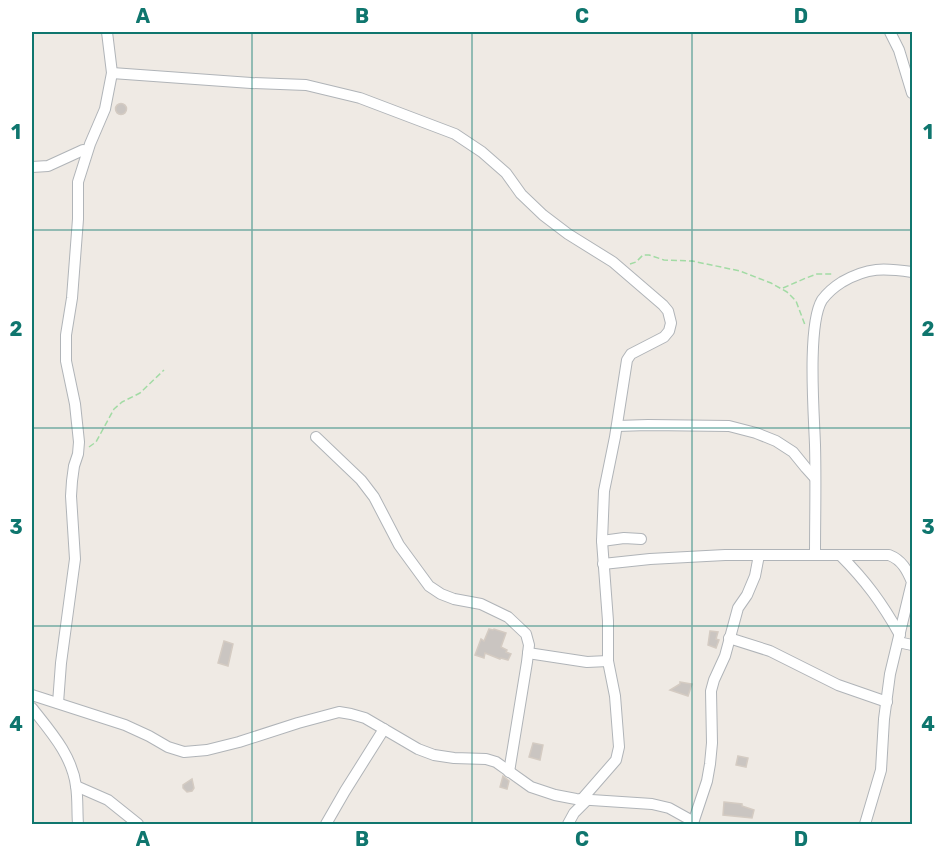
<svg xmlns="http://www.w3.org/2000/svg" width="944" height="856" viewBox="0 0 944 856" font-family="Rubik,sans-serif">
<rect width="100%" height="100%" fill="#efeae4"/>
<g fill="#cac5c1" stroke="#d4cbc2" stroke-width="1.5">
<circle cx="121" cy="109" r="5.5"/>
<polygon points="489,629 493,630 494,629 506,633 501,647 507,650 506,652 511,654 508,660 501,658 500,659 485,653 484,658 475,655 481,639 484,641"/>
<polygon points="710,631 718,632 716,639 719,640 716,648 708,645"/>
<polygon points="224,641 233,644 228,666 218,663"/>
<polygon points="680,682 692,684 688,696 670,690 680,684"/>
<polygon points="533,743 543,745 540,760 529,757"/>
<polygon points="738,756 748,758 746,767 736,765"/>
<polygon points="503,776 509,781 507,789 500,787"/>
<polygon points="192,779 194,788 192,791 187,792 183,788 183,785"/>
<polygon points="724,802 742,804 742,806 754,810 752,818 723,815"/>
</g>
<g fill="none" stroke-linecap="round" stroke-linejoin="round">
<defs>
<g id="street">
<polyline points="890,32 899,50 912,93"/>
<polyline points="112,73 251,83 306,85 360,98 455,134 482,152 506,173 521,194 543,215 568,234 613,262 663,305 668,311 671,323 669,331 664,337 631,354 627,360 615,437 604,491 602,541 608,621 608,661 615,696 619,747 616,760 582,799"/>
<polyline points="32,167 48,166 83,150"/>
<polyline points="617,426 648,425 729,426 756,433 776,441 793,452 806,468 815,478"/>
<polyline points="316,437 361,480 374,497 399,545 429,586 441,594 454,599 481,604 508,617 526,634 529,645 527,662 509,772"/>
<polyline points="602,541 624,538 641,539"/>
<path d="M 815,555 C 815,518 816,482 815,445 C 814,414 807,325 822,300 C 828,292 834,287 842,282 C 868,267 884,268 912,272"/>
<path d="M 840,555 C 866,581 882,603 900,635"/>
<path d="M 603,564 L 650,559 L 725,555 L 889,555 C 902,560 907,570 912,582 L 890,674 L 884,719 L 881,770 L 865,824"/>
<polyline points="729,638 770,651 838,685 887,702"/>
<polyline points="898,642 912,645"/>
<polyline points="528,653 587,662 608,661"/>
<polyline points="32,695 125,725 149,736 168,747 184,752 207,750 239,742 298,723 339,712 351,714 365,718 418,749 434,755 454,758 486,759 496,762 531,787 555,795 576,799 652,804 669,808 687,818 694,824"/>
<polyline points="58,703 61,663 75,559 71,496 72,481 74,466 78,454 79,442 75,404 66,361 66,335 72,298 78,219 78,182 90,144 105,109 112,73 107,32"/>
<path d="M 32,708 C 50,731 72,755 76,786 C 78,798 77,812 78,824"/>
<polyline points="76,786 108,800 138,824"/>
<polyline points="693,823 707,781 710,764 712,743 711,691 714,680 725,656 738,608 747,595 755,576 759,555"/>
<polyline points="326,824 345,791 384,729"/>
<polyline points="568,824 574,813 588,799"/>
</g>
</defs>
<use href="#street" stroke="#b0b4b8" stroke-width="12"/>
<g stroke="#a2dba4" stroke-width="1.5" stroke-dasharray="6 3" stroke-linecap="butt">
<polyline points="630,264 636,262 643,255 649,255 664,260 692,261 740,271 771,283 787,292 796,301 805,325"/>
<polyline points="783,288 806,278 817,274 833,274"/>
<polyline points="89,447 96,442 114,409 122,402 140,393 164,370"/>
</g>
<use href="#street" stroke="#fff" stroke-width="10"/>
</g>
<path fill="none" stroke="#0f766e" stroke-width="1.5" stroke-opacity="0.55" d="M 252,32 L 252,824M 472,32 L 472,824M 692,32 L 692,824M 32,230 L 912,230M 32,428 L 912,428M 32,626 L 912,626"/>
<rect width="944" height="856" fill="none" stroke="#ffffff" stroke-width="66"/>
<rect x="33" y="33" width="878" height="790" fill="none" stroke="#0f766e" stroke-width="2"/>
<g font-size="20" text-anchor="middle" font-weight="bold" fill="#0f766e">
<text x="143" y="23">A</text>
<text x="362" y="23">B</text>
<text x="582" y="23">C</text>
<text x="801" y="23">D</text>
<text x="16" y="139">1</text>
<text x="928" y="139">1</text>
<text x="16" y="336">2</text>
<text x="928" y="336">2</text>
<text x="16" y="534">3</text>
<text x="928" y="534">3</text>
<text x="16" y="731">4</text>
<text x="928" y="731">4</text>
<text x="143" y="846">A</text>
<text x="362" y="846">B</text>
<text x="582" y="846">C</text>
<text x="801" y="846">D</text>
</g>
</svg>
